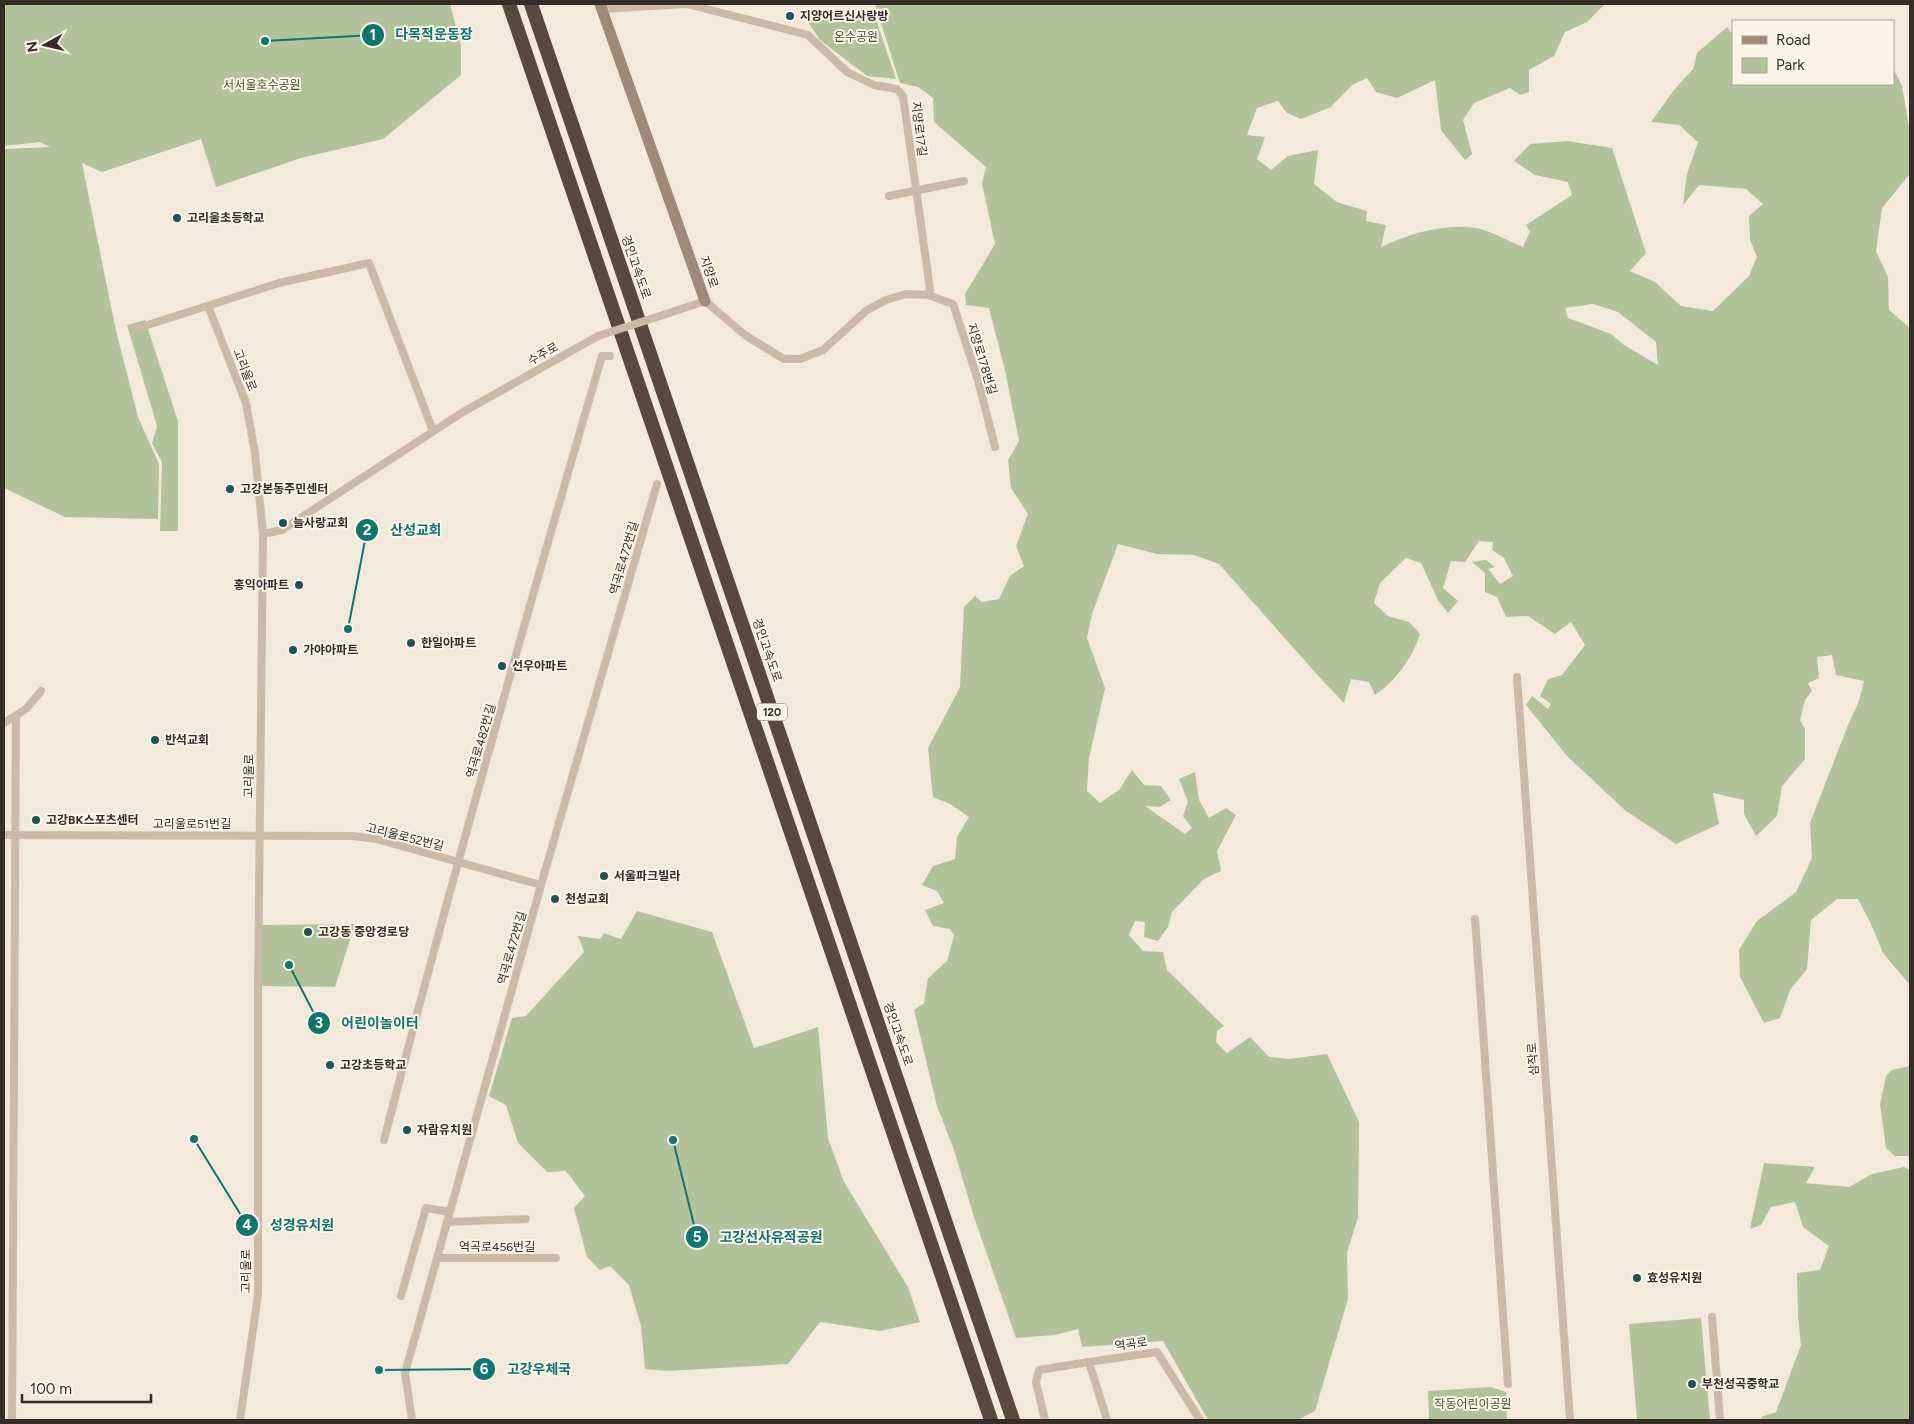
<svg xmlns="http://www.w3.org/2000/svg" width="1914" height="1424" viewBox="0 0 1914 1424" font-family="Figtree,'Noto Sans KR',sans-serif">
<rect width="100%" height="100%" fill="#f3e9db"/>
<g fill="#b2c29b" fill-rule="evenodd">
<polygon points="4,4 450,4 461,46 461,75 383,139 301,158 216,187 201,139 102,172 82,163 116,331 138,417 159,464 158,519 65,517 4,488 4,149 50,147 40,142 4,146"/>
<path d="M 875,4 L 1605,4 L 1587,22 L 1565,32 L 1554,56 L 1529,70 L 1529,92 L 1520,95 L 1510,88 L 1474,103 L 1463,120 L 1472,154 L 1465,160 L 1441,130 L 1435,80 L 1397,98 L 1376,92 L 1367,78 L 1352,85 L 1331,107 L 1301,119 L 1287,113 L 1278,101 L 1257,108 L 1247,135 L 1265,137 L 1257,159 L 1271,170 L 1288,156 L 1318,150 L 1314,184 L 1337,202 L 1367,211 L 1366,221 L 1386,225 L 1381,247 C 1409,234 1444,223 1476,228 C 1492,231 1508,241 1523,247 L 1530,232 L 1526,225 L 1572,195 L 1568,182 L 1535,175 L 1514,161 L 1530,144 L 1567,141 L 1612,148 L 1646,253 L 1630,271 L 1655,282 L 1681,306 L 1713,311 L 1749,276 L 1757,257 L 1750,240 L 1749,216 L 1763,204 L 1746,189 L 1699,185 L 1683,205 L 1687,174 L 1698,142 L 1679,125 L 1651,122 L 1674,90 L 1693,69 L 1697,53 L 1727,27 L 1733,35 L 1733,84 L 1893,84 L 1893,68 L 1902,86 L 1910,133 L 1910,163 L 1909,175 L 1882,208 L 1876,251 L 1888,277 L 1889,310 L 1910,328 L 1910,985 L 1883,953 L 1871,924 L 1858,899 L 1837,899 L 1811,920 L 1807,969 L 1790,990 L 1780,1018 L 1764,1023 L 1740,977 L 1739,950 L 1757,921 L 1796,892 L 1812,858 L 1810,823 L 1848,725 L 1859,701 L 1864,681 L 1836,675 L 1832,655 L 1817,657 L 1819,678 L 1808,683 L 1812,691 L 1805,700 L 1800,720 L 1805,729 L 1805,759 L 1782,786 L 1777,816 L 1756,836 L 1744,814 L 1744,800 L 1713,793 L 1719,824 L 1676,844 L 1626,811 L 1567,756 L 1526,705 L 1532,696 L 1548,709 L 1551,704 L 1540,696 L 1548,679 L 1562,675 L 1585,645 L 1571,622 L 1555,634 L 1528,616 L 1506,617 L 1497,597 L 1485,592 L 1485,573 L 1472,562 L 1486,560 L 1495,567 L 1488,569 L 1500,584 L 1513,576 L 1504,558 L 1492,550 L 1493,542 L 1479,541 L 1465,562 L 1451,561 L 1443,588 L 1458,601 L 1448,613 L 1438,600 L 1421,563 L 1406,558 L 1380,583 L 1374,603 L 1388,616 L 1409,622 L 1420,634 C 1413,657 1396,681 1375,695 L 1369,682 L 1351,679 L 1344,703 L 1321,679 L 1219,564 L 1194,555 L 1157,554 L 1118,544 L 1092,614 L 1087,638 L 1105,688 L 1089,758 L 1087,791 L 1100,803 L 1119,790 L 1132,770 L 1144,785 L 1161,786 L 1171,800 L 1160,807 L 1145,806 L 1185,834 L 1192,828 L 1183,816 L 1188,802 L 1179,779 L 1195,772 L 1199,800 L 1209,818 L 1226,808 L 1236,815 L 1217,851 L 1221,871 L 1204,879 L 1172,912 L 1168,927 L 1158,941 L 1144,937 L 1145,922 L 1135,921 L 1129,935 L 1143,951 L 1163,952 L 1167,970 L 1224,1026 L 1217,1031 L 1216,1042 L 1227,1053 L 1250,1037 L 1269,1057 L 1290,1059 L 1327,1054 L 1359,1122 L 1358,1217 L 1347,1253 L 1348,1299 L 1315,1411 L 1298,1420 L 1208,1420 L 1163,1341 L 1082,1347 L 1078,1329 L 1055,1335 L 1016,1338 L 973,1214 L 954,1150 L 937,1106 L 914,1010 L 924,1003 L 928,978 L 947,961 L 954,935 L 950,929 L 933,926 L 925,910 L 944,903 L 937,891 L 922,885 L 933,866 L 955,859 L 957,837 L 969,817 L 950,804 L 933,797 L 928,748 L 960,687 L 964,607 L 975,596 L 982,602 L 999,599 L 1010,576 L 1024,566 L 1016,546 L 1028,514 L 1011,488 L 1008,460 L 1019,441 L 1005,370 L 989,308 L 966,305 L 965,294 L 995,244 L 982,183 L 986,167 L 934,122 L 933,98 L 918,87 L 900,83 ZM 1593,304 L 1618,312 L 1656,342 L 1658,365 L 1624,345 L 1611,334 L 1568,318 L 1565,308 Z"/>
<polygon points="866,10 874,13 896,79 867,76 820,40 804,16"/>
<polygon points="145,320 178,421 178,531 160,531 162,462 152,443 157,426 127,325"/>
<polygon points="637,911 712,932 754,1048 818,1027 828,1138 844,1182 908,1287 920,1322 880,1331 820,1322 788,1364 668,1371 645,1369 641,1326 629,1285 610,1266 600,1270 587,1257 574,1208 585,1196 566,1171 547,1172 518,1143 506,1105 489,1096 512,1018 526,1016 584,952 578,936 600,939 604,933 621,939"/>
<polygon points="355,924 335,987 260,986 261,925"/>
<polygon points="1910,1066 1910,1156 1895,1156 1886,1148 1880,1104 1886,1076 1892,1070"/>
<polygon points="1764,1163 1815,1167 1806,1183 1849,1187 1872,1174 1904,1167 1910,1170 1910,1420 1762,1420 1761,1417 1776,1412 1801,1345 1798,1317 1797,1273 1820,1270 1829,1246 1803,1227 1795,1202 1771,1207 1761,1225 1750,1229"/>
<polygon points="1701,1318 1710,1420 1637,1420 1629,1324"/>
<polygon points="1491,1387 1506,1392 1507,1420 1429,1420 1428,1391"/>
</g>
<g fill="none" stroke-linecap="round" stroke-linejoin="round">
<g stroke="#cbbaa7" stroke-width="8">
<polyline points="602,9 687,4 808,35 847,72 874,85 897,89 903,96 930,289 928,295"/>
<polyline points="889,196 964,181"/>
<polyline points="208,306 246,403 255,453 263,534 258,988 258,1295 240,1420"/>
<polyline points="663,315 705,301 745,335 784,359 800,359 823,350 867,310 886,300 906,294 928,295 953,304 978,380 995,447"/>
<polyline points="135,329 279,283 369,263 433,431"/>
<polyline points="263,534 282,530 463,412 598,336"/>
<polyline points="1517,677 1570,1420"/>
<polyline points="4,723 26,709 41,691"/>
<polyline points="4,835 352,836 376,839 541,885"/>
<polyline points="1475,919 1508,1384"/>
<path d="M 384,1140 C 452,877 526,616 602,356 L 610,356"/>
<polyline points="448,1222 526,1219"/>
<polyline points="438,1258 556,1258"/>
<polyline points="401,1296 426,1208 450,1212"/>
<polyline points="1712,1317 1720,1420"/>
<polyline points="12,1420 16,716"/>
<polyline points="412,1420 405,1373 541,885 657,484"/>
<polyline points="1045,1420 1036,1382 1039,1370 1089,1362"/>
<polyline points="1107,1420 1089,1362 1157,1352 1200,1420"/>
</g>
<polyline stroke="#9f8978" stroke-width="11" points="600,4 705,301"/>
<g stroke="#58483e" stroke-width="14">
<polyline points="509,4 991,1420"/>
<polyline points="531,4 1013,1420"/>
</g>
<polyline stroke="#cbbaa7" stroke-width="8" points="598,336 663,315"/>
</g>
<g fill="#1c525a" stroke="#faf3e8" stroke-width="2">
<circle cx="790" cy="16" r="5"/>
<circle cx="177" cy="218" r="5"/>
<circle cx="230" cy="489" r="5"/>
<circle cx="283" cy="523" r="5"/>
<circle cx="299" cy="585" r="5"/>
<circle cx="411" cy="643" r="5"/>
<circle cx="293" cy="650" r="5"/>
<circle cx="502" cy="666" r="5"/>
<circle cx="155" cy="740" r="5"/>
<circle cx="36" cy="820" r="5"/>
<circle cx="604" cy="876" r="5"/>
<circle cx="555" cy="899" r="5"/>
<circle cx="308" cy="932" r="5"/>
<circle cx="330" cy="1065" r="5"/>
<circle cx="407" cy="1130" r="5"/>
<circle cx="1637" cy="1278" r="5"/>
<circle cx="1692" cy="1384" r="5"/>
</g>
<g text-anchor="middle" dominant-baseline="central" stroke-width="4" stroke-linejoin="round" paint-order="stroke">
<rect fill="#faf3e8" stroke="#726862" stroke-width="1" x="757" y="703.5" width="30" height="17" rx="4"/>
<g font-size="11" font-weight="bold" fill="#372d28">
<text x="772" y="712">120</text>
</g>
<g font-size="12" font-weight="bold" fill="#372d28" stroke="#faf3e8" text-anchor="start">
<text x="800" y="16">지양어르신사랑방</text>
<text x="187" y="218">고리울초등학교</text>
<text x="240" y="489">고강본동주민센터</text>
<text x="293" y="523">늘사랑교회</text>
<text x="289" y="585" text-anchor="end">홍익아파트</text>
<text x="421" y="643">한일아파트</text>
<text x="303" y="650">가야아파트</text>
<text x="512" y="666">선우아파트</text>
<text x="165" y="740">반석교회</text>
<text x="46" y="820">고강BK스포츠센터</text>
<text x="614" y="876">서울파크빌라</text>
<text x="565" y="899">천성교회</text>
<text x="318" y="932">고강동 중앙경로당</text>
<text x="340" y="1065">고강초등학교</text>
<text x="417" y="1130">자람유치원</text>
<text x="1647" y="1278">효성유치원</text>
<text x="1702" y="1384">부천성곡중학교</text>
</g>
<g font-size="12" fill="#43562a" stroke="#faf3e8">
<text x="856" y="37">온수공원</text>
<text x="262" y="85">서서울호수공원</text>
<text x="1473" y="1404">작동어린이공원</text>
</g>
<g font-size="12" fill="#372d28" stroke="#faf3e8">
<text transform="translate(919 129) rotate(83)">지양로17길</text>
<text transform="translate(636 267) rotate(71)">경인고속도로</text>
<text transform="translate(709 272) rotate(71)">지양로</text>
<text transform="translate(543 354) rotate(-30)">수주로</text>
<text transform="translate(982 359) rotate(73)">지양로178번길</text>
<text transform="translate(245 370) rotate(69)">고리울로</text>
<text transform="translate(624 558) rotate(-74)">역곡로472번길</text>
<text transform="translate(767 650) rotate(71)">경인고속도로</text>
<text transform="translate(481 741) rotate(-74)">역곡로482번길</text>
<text transform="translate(249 776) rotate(-89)">고리울로</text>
<text x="192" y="824">고리울로51번길</text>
<text transform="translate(405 837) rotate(14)">고리울로52번길</text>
<text transform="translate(512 948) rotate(-74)">역곡로472번길</text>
<text transform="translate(898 1034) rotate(71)">경인고속도로</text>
<text transform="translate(1533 1059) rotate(-94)">삼작로</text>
<text x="497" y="1247">역곡로456번길</text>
<text transform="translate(246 1271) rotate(-90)">고리울로</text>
<text transform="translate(1131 1344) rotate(-8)">역곡로</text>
</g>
</g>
<path fill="none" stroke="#0f766e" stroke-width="2" d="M265 41L373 35M348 629L367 530M289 965L319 1023M194 1139L247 1225M673 1140L697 1237M379 1370L484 1369"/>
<g fill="#0f766e" stroke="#faf3e8" stroke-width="2">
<circle cx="265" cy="41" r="5"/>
<circle cx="348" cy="629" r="5"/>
<circle cx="289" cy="965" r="5"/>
<circle cx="194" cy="1139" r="5"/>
<circle cx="673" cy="1140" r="5"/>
<circle cx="379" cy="1370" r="5"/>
<circle cx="373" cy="35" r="12"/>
<circle cx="367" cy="530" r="12"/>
<circle cx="319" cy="1023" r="12"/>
<circle cx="247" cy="1225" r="12"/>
<circle cx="697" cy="1237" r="12"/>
<circle cx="484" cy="1369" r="12"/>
</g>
<g font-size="15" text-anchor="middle" font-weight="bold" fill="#fff">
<text x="373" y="40">1</text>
<text x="367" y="535">2</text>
<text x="319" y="1028">3</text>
<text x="247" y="1230">4</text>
<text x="697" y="1242">5</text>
<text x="484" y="1374">6</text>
</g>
<g font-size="14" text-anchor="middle" font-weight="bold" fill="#0f766e" stroke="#faf3e8" stroke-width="4" stroke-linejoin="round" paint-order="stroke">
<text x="434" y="39">다목적운동장</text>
<text x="416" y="535">산성교회</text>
<text x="380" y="1028">어린이놀이터</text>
<text x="302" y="1230">성경유치원</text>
<text x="771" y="1242">고강선사유적공원</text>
<text x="539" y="1374">고강우체국</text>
</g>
<rect width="1914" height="1424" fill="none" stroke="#372d28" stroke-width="10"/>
<rect x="1732" y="20" width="162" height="65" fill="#faf3e8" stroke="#aca49b"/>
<rect x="1742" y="36" width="25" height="8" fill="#9f8978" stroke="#aca49b"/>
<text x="1776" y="45" font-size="15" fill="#372d28">Road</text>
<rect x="1742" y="58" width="25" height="15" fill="#b2c29b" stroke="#aca49b"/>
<text x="1776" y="70" font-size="15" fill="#372d28">Park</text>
<g transform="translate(45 45) rotate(262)" stroke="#faf3e8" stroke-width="4" paint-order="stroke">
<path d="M0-4L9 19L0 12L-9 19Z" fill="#372d28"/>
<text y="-8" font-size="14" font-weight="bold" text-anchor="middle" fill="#372d28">N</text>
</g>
<path d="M22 1394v8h129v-8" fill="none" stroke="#372d28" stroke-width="2.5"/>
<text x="30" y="1394" font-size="15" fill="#372d28" stroke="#faf3e8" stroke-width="4" paint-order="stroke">100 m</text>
</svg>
